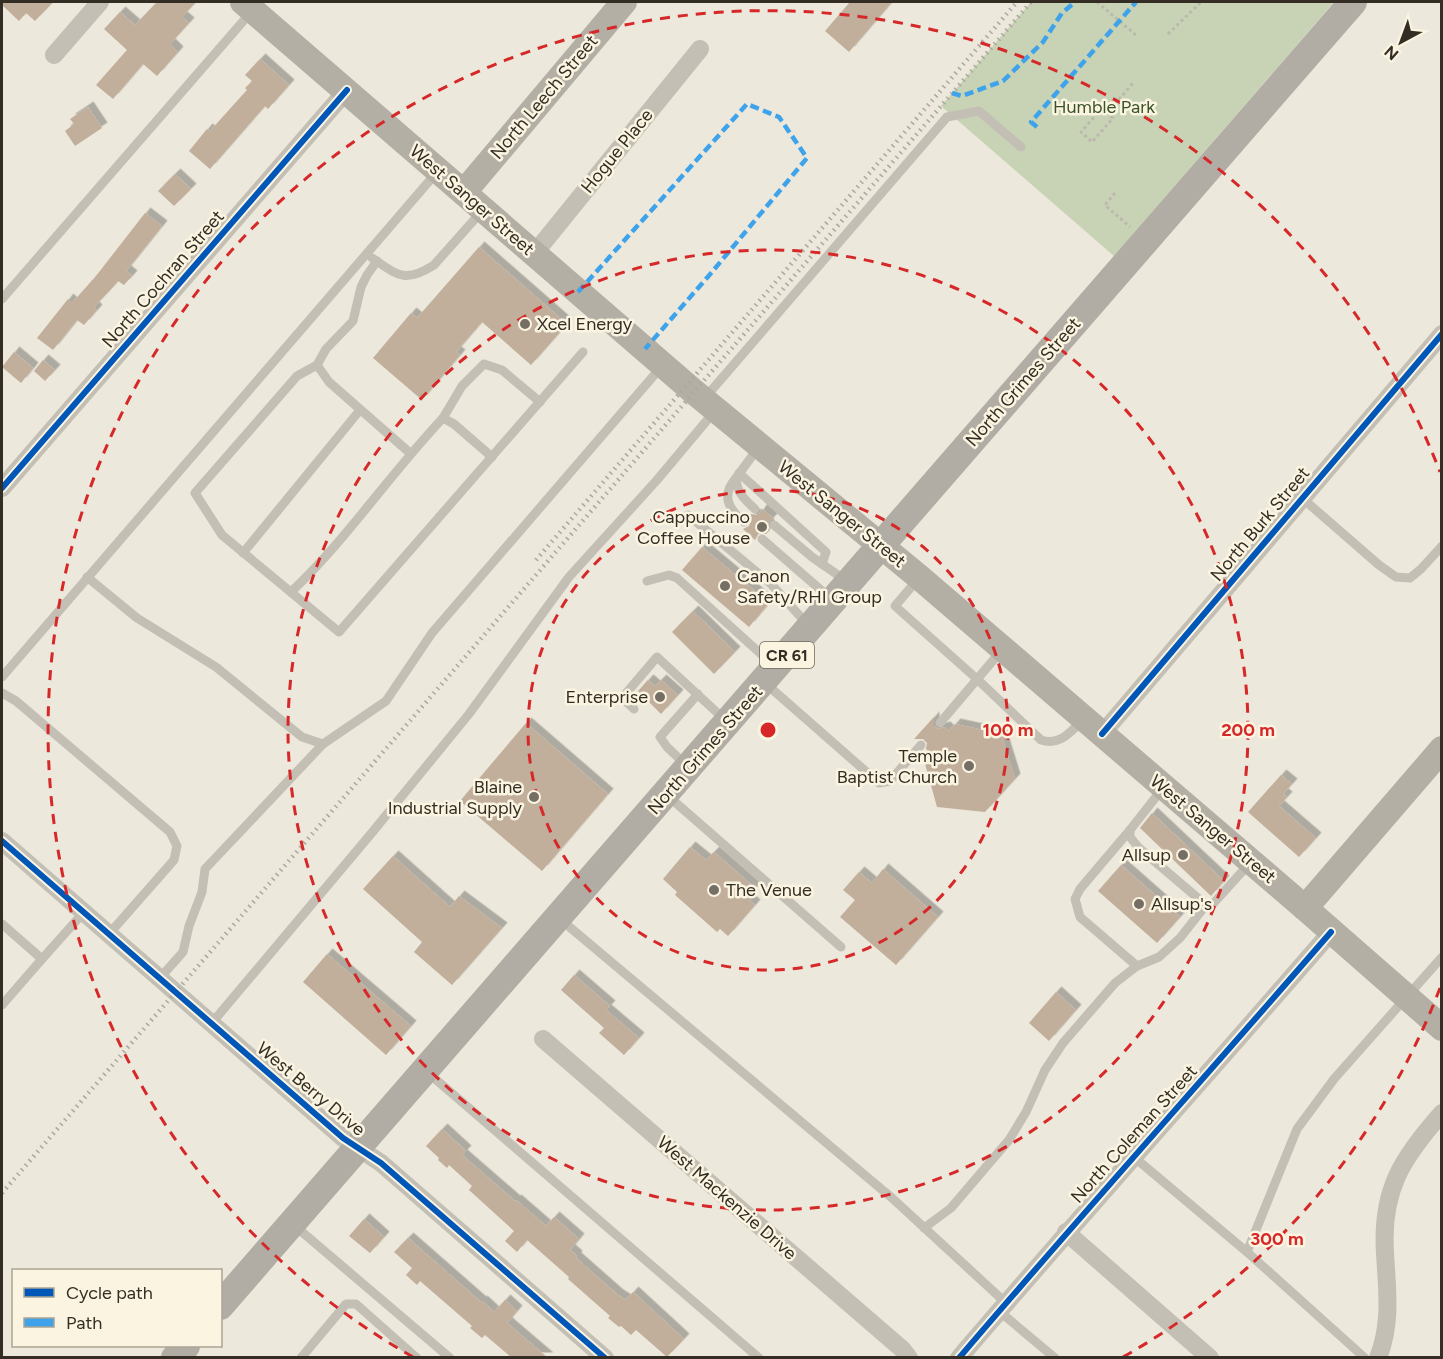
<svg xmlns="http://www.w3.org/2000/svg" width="1443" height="1359" viewBox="0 0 1443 1359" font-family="Figtree,sans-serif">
<defs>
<filter id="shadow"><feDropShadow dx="5.5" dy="-5.5" stdDeviation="0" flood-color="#0004"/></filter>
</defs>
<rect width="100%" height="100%" fill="#ece8db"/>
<polygon fill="#c7d3b4" points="1031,2 1334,2 1114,256 941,106"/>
<g fill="#c1af9c" filter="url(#shadow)">
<polygon points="2,2 53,2 35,21 26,13 19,21 2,5"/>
<polygon points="157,2 196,2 182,17 189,23 170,44 178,52 157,76 143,64 113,99 96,85 127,50 104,29 120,12 135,25"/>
<polygon points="850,2 892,2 849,52 825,31"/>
<polygon points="260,59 289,85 268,109 265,106 210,169 189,151 207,129 210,131 247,90 245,88 252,81 245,75"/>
<polygon points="88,107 102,128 75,146 65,131 74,124 70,119"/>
<polygon points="175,174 191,189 174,206 158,191"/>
<polygon points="145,213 162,226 126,271 132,276 124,285 118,281 111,289 94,307 97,310 84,325 77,320 53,350 37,338 68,299 72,303 96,276"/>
<polygon points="479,247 567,324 531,365 482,322 456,352 460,355 422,400 373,358 411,313 417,318"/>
<polygon points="14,352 33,368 21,383 2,367"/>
<polygon points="43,360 55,370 45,381 34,371"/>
<polygon points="762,509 773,518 768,523 770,530 766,534 759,533 755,540 743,529 749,526 751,520 748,517 751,514 758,515"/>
<polygon points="702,547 769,603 749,627 682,570"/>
<polygon points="693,611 735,652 714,674 672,632"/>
<polygon points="648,680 655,686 661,680 678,695 661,714 638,691"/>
<polygon points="934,717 934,726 938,729 945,727 949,731 955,724 1001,734 1015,779 985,812 937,807 924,760 930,753 926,749 927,743 923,739 914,739"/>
<polygon points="526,723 608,794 542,871 460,801"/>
<polygon points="1281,775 1292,784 1283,794 1287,797 1279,806 1316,838 1299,857 1248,812"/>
<polygon points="1152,813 1224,881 1211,896 1140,828"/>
<polygon points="690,847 706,860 714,852 755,888 747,898 755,905 728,936 720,929 717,932 675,895 677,892 663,879"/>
<polygon points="393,856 450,907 459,896 502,928 452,985 414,952 422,942 363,889"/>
<polygon points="1121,865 1180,917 1157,943 1098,891"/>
<polygon points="883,869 938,917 896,965 840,917 855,900 843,890 859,872 872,883"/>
<polygon points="327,954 411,1026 386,1055 303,982"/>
<polygon points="574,975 610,1006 606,1010 639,1038 624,1055 599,1033 604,1028 561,990"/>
<polygon points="1056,992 1076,1010 1049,1041 1029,1023"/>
<polygon points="442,1129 466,1151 462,1155 515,1201 516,1200 546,1226 554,1217 579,1239 570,1250 577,1256 576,1258 618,1295 626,1300 633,1292 684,1339 667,1357 636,1330 631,1335 621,1326 619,1327 608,1318 610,1316 568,1279 569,1277 527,1240 517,1252 505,1241 514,1231 469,1190 472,1186 449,1165 447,1168 438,1160 439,1158 426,1146"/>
<polygon points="364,1219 384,1237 370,1253 349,1236"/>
<polygon points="408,1238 481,1302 482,1301 494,1312 505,1300 517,1311 507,1323 548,1358 512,1358 485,1335 482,1338 470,1328 472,1326 420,1281 417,1285 406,1275 412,1268 394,1252"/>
</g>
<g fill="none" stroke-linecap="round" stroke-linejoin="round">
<g stroke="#bcb8ae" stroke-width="3" stroke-dasharray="3 3" stroke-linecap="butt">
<polyline points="1097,2 1137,36"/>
<polyline points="1168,34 1201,2"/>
<polygon points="1102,108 1113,118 1092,142 1081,132"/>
<polyline points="1107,113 1134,82"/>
<polyline points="1115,193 1105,205 1130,227"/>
</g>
<g stroke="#c4bfb5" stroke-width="9">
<path d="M 372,258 C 398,275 404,284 434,265 L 482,211"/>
<polyline points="377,261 367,275 361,287 353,321 326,349 317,365 329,382 410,453"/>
<polyline points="2,299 252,11"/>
<polyline points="317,365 297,376 195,493 222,535 339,632 583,352"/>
<polyline points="704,399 947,117 979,111 1021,147"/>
<polyline points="443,418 462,386 484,364 502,370 540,402"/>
<polyline points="739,473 826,552 822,564"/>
<path d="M 736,478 C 721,495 728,509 744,522"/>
<polyline points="1302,498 1379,565 1396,577 1410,578 1421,569 1442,546"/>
<path d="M 755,509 C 744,499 737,493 736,478 L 758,448"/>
<polyline points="688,515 771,584 807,624"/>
<polyline points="774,525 812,557 845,580"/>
<polyline points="762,539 830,598"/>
<polyline points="243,553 360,410"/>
<polyline points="87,577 137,618 216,667 302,737 323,744 386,701 432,633 662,366"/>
<path d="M 918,579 L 895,606 L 977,679 L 1041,740 C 1061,746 1070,732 1084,719"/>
<polyline points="647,581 669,575 677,578 772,664"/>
<path d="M 291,592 C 347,539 390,474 443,418 L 454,424 L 492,457"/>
<polyline points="2,677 437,172"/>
<polyline points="765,683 879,783 890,781 921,745"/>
<polyline points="2,693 16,701 170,832 177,846 174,860 109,934"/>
<polyline points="634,709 622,698 657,657 724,719"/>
<polyline points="940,723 1001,651"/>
<polyline points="687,766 667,747 660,737 698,694"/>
<polyline points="1163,788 1130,830 1130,837 1139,848 1206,905 1211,906 1249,864"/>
<polyline points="668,796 841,947"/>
<polyline points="1130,830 1080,889 1075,899 1080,917 1137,966"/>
<polyline points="560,919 892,1198 1006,1303"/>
<polyline points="2,924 42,959 84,912"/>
<polyline points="159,979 183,952 189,926 202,892 205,869 323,744"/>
<polyline points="2,1005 42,959"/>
<polyline points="211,1024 370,835 469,714 569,577 657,480 714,412"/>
<polyline points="426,1071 759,1358"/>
<polyline points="1135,1158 1247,1252 1365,1358"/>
<polyline points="295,1226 450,1358"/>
<polyline points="924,1228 951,1208 1009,1140 1026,1112 1045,1070 1063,1043 1115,983 1137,966 1159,957 1180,938 1206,905"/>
<polyline points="1247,1252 1297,1129 1334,1079 1442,957"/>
<polyline points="999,1311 1055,1358"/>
<polyline points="301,1358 346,1304 356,1304 417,1358"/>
</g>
<g stroke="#c4bfb5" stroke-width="18">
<polyline points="54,55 100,2"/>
<polyline points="534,254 700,49"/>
<polyline points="2,488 347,90"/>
<polyline points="1102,734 1442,334"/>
<polyline points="2,841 343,1138 381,1163 605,1358"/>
<polyline points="543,1039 902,1349 909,1358"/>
<polyline points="1066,1232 1210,1358"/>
<path d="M 959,1358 C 1082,1214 1208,1074 1331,932"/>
<path d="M 1378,1358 C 1392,1323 1387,1289 1385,1253 C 1381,1190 1402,1158 1442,1113"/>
</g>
<g stroke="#b4afa5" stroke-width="26">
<polyline points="243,2 693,391 919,577 1305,908 1442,1028"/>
<polyline points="464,192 624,2"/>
<polyline points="1305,908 1442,749"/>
</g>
<g stroke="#b2ada4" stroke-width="28">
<polyline points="220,1306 1353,2"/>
<polyline points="175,1358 186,1346"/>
</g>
<g stroke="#aca89f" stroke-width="4.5" stroke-dasharray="1.5 4.5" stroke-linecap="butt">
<polyline points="536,560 1017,2"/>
<polyline points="2,1193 1031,2"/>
</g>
<g stroke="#3ea3eb" stroke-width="4.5" stroke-dasharray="9 4.5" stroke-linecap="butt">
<polyline points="952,93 962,96 1003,81 1043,42 1062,13 1075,2"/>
<polyline points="1037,127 1031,122 1136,2"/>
<polyline points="578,292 747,104 779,117 807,158 712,272 645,349"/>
</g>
<defs>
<g id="cycleway">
<polyline points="2,488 347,90"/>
<polyline points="1102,734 1442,334"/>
<polyline points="2,841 343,1138 381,1163 605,1358"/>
<path d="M 959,1358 C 1082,1214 1208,1074 1331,932"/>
</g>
</defs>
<use href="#cycleway" stroke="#faf4e1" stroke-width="10"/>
<use href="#cycleway" stroke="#0057b8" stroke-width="6"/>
</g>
<g fill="none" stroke="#d62828" stroke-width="3" stroke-dasharray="10 8">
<circle cx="768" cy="730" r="240"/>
<circle cx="768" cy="730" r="480"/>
<path d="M1440 988A720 720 0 0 1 1123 1357M413 1357A720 720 0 1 1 1440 472"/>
</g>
<g fill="#746e64" stroke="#faf4e1" stroke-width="2">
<circle cx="525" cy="324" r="6"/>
<circle cx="762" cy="527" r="6"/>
<circle cx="725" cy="586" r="6"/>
<circle cx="660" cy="697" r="6"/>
<circle cx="969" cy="766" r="6"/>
<circle cx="534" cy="797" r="6"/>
<circle cx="1183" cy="855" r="6"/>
<circle cx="714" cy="890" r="6"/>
<circle cx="1139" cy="904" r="6"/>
</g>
<g text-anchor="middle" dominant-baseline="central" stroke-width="5" stroke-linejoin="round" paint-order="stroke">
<rect fill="#faf4e1" stroke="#6f695d" stroke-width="1.5" x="760" y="642" width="54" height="26" rx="4.5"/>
<g font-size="16" font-weight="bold" fill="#342d24">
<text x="787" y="655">CR 61</text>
</g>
<g font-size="18" fill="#342d24" stroke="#faf4e1">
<text transform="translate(544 97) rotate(-50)">North Leech Street</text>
<text transform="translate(617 151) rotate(-51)">Hogue Place</text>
<text transform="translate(472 200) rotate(41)">West Sanger Street</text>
<text transform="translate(163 279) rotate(-49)">North Cochran Street</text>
<text transform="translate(1023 382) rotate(-49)">North Grimes Street</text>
<text transform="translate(842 514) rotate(39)">West Sanger Street</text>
<text transform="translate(1260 524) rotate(-50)">North Burk Street</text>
<text transform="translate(705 750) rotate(-49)">North Grimes Street</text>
<text transform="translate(1213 829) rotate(40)">West Sanger Street</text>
<text transform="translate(311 1089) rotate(40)">West Berry Drive</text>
<text transform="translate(1134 1134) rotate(-48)">North Coleman Street</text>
<text transform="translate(727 1198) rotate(41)">West Mackenzie Drive</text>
</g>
<g font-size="18" fill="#395327" stroke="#faf4e1">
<text x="1104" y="107">Humble Park</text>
</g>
<g font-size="18" fill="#342d24" stroke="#faf4e1" text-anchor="end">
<text x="537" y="324" text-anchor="start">Xcel Energy</text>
<text x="750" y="517">Cappuccino<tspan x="750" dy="21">Coffee House</tspan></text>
<text x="737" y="576" text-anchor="start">Canon<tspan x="737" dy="21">Safety/RHI Group</tspan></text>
<text x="648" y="697">Enterprise</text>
<text x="957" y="756">Temple<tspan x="957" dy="21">Baptist Church</tspan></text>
<text x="522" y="787">Blaine<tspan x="522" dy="21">Industrial Supply</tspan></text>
<text x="1171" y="855">Allsup</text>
<text x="726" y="890" text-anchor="start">The Venue</text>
<text x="1151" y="904" text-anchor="start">Allsup's</text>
</g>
</g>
<circle cx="768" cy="730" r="9" fill="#d62828" stroke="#faf4e1" stroke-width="3"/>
<g font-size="18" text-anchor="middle" font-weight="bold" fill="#d62828" stroke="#faf4e1" stroke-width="5" stroke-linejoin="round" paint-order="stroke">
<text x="1008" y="736">100 m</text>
<text x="1248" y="736">200 m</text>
<text x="1277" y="1245">300 m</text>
</g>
<rect width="1443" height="1359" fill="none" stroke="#342d24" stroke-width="6"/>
<rect x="12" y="1269" width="210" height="78" fill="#faf4e1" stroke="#aba495" stroke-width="1.5"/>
<rect x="24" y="1288" width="30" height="9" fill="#0057b8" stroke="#aba495" stroke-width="1.5"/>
<text x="66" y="1299" font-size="18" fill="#342d24">Cycle path</text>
<rect x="24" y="1318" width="30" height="9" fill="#3ea3eb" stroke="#aba495" stroke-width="1.5"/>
<text x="66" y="1329" font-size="18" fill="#342d24">Path</text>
<g transform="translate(1401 42) rotate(221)" stroke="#faf4e1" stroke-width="4.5" paint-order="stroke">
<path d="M0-4.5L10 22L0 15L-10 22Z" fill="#342d24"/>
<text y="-9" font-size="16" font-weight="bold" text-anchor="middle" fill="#342d24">N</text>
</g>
</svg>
